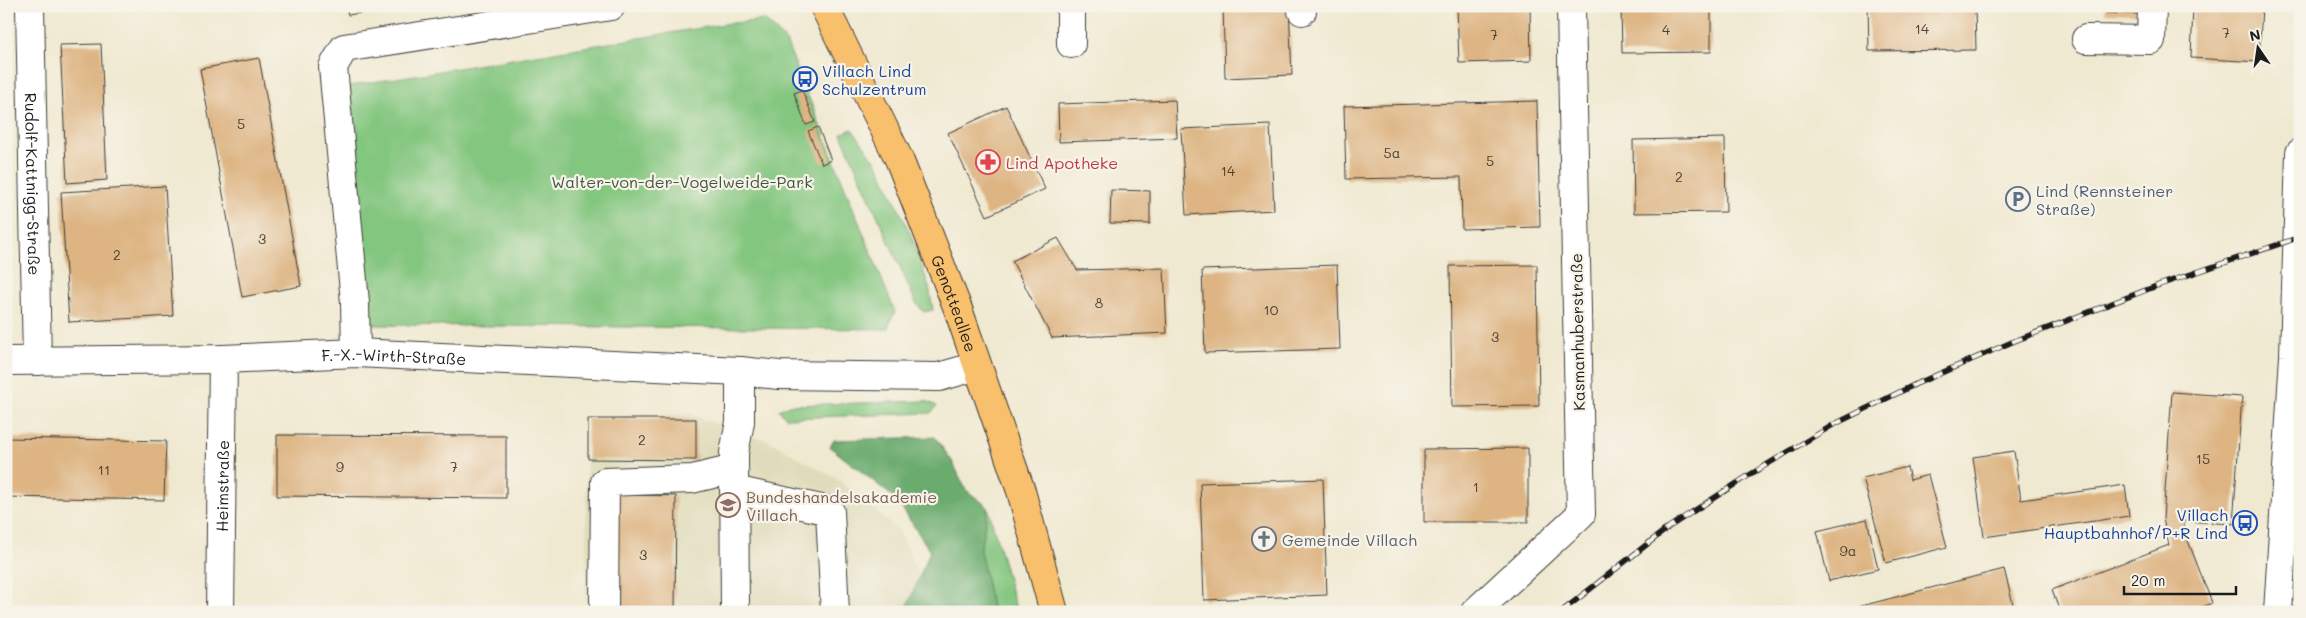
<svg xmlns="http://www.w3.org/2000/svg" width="2306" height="618" viewBox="0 0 2306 618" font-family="Mali,sans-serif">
<rect width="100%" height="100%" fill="#f7f3e8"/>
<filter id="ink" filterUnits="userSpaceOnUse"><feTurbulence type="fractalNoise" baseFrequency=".02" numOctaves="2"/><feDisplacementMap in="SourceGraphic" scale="10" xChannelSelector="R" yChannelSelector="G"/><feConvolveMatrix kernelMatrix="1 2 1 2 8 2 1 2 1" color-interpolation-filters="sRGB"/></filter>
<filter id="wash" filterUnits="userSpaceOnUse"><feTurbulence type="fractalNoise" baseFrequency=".0096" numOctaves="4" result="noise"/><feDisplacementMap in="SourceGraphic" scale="20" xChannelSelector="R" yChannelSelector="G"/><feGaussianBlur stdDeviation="1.12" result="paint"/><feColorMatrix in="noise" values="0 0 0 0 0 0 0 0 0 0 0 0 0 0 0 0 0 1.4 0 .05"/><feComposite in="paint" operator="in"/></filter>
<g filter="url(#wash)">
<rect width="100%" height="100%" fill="#f0e9d1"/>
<polygon fill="#e0dcbb" points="692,414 737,433 767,440 839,480 899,531 919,577 925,612 586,612 587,418"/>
<g fill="#83c67f" stroke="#50714e">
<polygon points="765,20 786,41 895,312 887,329 369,325 349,86 724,24"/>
<polygon points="852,129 877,163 912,237 929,287 933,310 924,312 916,303 841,134"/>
<polygon points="926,401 937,406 931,413 786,418 779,410 789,405"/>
<polygon points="988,507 1017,612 993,612 980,551"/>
</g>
<polygon fill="#6aab6e" stroke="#436445" points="935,437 952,461 966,490 988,507 980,551 993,612 905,612 930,551 896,499 830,447 834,440"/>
<g id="blocks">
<g fill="#ddb482">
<polygon points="346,6 398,6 398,7 348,15"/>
<polygon points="1223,6 1289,6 1292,75 1225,78"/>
<polygon points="1457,6 1530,6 1531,61 1459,63"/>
<polygon points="1621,6 1711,6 1711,52 1622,53"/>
<polygon points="1868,6 1975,6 1976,50 1869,51"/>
<polygon points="2106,6 2140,6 2140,14 2105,13"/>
<polygon points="2193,6 2262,6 2259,62 2191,58"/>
<polygon points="101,44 107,180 67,183 60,45"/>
<polygon points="259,58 301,286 242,297 200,69"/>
<polygon points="802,90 815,122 806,125 794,93"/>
<polygon points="1175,100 1177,138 1059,142 1058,104"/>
<polygon points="1537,101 1540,227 1462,229 1461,177 1346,179 1344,106"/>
<polygon points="1006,106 1045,189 987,216 948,133"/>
<polygon points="1270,125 1274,210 1186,215 1181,129"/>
<polygon points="818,127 831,160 822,164 808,131"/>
<polygon points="1725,138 1726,212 1634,213 1633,140"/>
<polygon points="165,186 173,316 69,322 61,192"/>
<polygon points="1111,190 1150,191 1150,224 1110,223"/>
<polygon points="1058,238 1077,270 1164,268 1167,333 1052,338 1012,261"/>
<polygon points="1337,265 1340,349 1205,353 1202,270"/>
<polygon points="1537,265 1539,406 1452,407 1450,266"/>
<polygon points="2172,392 2242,397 2233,524 2183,521 2187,538 2212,603 2189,612 2060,612 2052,590 2169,545 2163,519"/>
<polygon points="588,419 696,419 696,460 588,459"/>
<polygon points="277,435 506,436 506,498 277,496"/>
<polygon points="6,438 166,441 164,500 6,497"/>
<polygon points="1528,448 1528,522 1424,522 1424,449"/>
<polygon points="2014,451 2021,500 2125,485 2129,516 1984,537 1973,457"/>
<polygon points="1907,467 1910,480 1928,475 1947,547 1886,563 1863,478"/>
<polygon points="1323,479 1327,595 1204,600 1200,483"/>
<polygon points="610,495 676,496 675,612 609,612"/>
<polygon points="1867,519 1878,569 1829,581 1817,531"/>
<polygon points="2004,569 2015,612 1842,612 1842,611"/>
</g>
</g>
</g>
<g filter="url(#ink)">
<use href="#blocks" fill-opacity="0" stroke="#3c3b37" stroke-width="1"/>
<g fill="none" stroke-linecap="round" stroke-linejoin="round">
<defs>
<g id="minor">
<path id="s1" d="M 30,6 L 37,361"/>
<polyline points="1071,6 1071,44"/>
<polyline points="1302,6 1302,11"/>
<polyline points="2086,39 2151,40 2152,6"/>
<polyline points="356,353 355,302 333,67 344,48 611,6"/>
<path id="s2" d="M 6,361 L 223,359 L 356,353 L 740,371 L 779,375 L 939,377 L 977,366"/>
<polyline points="734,490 830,511 835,612"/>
<path id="s3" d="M 220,612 L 223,359"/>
<polyline points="604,612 605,482 692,479 734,469"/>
<polyline points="735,612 734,453 740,422 740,371"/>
<polyline points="1475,612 1581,514 1571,6"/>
<polyline points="2278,612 2294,356 2300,153"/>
</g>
<g id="major">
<path id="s4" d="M 824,6 L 899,159 L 958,309 L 1021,491 L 1054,612"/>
</g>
</defs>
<use href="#minor" stroke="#3c3b37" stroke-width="30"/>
<use href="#major" stroke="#3c3b37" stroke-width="30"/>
<use href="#minor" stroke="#fff" stroke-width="28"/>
<use href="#major" stroke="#f8bf6c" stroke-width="28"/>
<defs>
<polyline id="rail" points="1561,612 1669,527 1751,474 1833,425 1916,384 2012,342 2159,285 2300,237"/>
</defs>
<use href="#rail" stroke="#1c1c1c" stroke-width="5.5"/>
<use href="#rail" stroke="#f7f3e8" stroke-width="4" stroke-dasharray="11" stroke-linecap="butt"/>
</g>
</g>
<defs>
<symbol id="bus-ring" viewBox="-11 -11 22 22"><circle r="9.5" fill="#f7f3e8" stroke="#1a4fb4" stroke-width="1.5"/><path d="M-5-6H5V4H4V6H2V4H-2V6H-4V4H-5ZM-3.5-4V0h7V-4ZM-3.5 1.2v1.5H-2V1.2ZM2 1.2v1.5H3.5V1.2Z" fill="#1a4fb4"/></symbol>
<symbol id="pharmacy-ring" viewBox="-11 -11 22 22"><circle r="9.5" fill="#f7f3e8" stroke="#e0444e" stroke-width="1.5"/><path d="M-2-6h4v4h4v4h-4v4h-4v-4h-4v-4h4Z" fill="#e0444e"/></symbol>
<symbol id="parking-ring" viewBox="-11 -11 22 22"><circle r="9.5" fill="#f7f3e8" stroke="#5c6f8a" stroke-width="1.5"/><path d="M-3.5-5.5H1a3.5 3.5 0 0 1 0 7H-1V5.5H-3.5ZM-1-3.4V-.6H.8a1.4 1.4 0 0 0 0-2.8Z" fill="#5c6f8a"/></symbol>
<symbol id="school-ring" viewBox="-11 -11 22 22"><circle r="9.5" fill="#f7f3e8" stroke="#8d6e63" stroke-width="1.5"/><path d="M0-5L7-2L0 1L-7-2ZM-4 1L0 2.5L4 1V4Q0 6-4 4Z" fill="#8d6e63"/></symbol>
<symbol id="church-ring" viewBox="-11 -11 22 22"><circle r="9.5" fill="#f7f3e8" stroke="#6b7280" stroke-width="1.5"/><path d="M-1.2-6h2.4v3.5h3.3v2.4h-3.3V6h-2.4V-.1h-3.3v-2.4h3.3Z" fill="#6b7280"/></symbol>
</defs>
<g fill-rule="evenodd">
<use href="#bus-ring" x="791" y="65" width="28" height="28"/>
<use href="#pharmacy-ring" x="974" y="148" width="28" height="28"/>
<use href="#parking-ring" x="2004" y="185" width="28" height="28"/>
<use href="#school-ring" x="714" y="491" width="28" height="28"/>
<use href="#bus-ring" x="2231" y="509" width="28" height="28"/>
<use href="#church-ring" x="1250" y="525" width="28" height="28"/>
</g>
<g text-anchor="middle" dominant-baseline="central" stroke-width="4.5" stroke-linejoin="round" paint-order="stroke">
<g font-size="14" fill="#4c4236">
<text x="1922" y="28">14</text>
<text x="1666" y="29">4</text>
<text x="2226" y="32">7</text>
<text x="1494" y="34">7</text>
<text x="241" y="123">5</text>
<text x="1392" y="152">5a</text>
<text x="1490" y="160">5</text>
<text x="1228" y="170">14</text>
<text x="1679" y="176">2</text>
<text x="262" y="238">3</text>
<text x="117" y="254">2</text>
<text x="1099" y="302">8</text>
<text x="1271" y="309">10</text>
<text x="1495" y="336">3</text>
<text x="642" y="439">2</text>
<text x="2203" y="458">15</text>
<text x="340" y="466">9</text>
<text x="454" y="466">7</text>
<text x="104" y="469">11</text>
<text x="1476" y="486">1</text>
<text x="1848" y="550">9a</text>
<text x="643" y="554">3</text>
</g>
<g font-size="16" fill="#164399" stroke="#f7f3e8" text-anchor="start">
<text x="822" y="70">Villach Lind<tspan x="822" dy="18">Schulzentrum</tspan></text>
<text x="2228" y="514" text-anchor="end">Villach<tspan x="2228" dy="18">Hauptbahnhof/P+R Lind</tspan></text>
</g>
<g font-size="16" fill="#be3a42" stroke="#f7f3e8" text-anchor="start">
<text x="1006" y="162">Lind Apotheke</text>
</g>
<g font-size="16" fill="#40583f" stroke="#f7f3e8">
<text x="682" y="181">Walter-von-der-Vogelweide-Park</text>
</g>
<g font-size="16" fill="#1c1c1c" stroke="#f7f3e8">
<text stroke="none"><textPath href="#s1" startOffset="178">Rudolf-Kattnigg-Straße</textPath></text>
<text stroke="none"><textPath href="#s4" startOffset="325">Genotteallee</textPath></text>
<text transform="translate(1577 332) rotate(-91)">Kasmanhuberstraße</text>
<text stroke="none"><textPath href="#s2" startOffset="388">F.-X.-Wirth-Straße</textPath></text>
<text stroke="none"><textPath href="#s3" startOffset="126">Heimstraße</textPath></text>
</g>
<g font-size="16" fill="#4e5e75" stroke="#f7f3e8" text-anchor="start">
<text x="2036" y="190">Lind (Rennsteiner<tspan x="2036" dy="18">Straße)</tspan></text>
</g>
<g font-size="16" fill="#785e54" stroke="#f7f3e8" text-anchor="start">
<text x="746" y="496">Bundeshandelsakademie<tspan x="746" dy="18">Villach</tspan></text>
</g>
<g font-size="16" fill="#5b616d" stroke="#f7f3e8" text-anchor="start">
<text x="1282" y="539">Gemeinde Villach</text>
</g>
</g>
<rect width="2306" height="618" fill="none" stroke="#f7f3e8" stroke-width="25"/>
<g transform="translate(2258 48) rotate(347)" stroke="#f7f3e8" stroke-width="4" paint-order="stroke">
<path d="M0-4L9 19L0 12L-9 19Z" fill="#1c1c1c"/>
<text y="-8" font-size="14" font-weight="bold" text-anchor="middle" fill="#1c1c1c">N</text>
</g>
<path d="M2124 586v8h112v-8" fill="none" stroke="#1c1c1c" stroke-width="2.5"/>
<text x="2131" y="586" font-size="15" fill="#1c1c1c" stroke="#f7f3e8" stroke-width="4" paint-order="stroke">20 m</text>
</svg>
